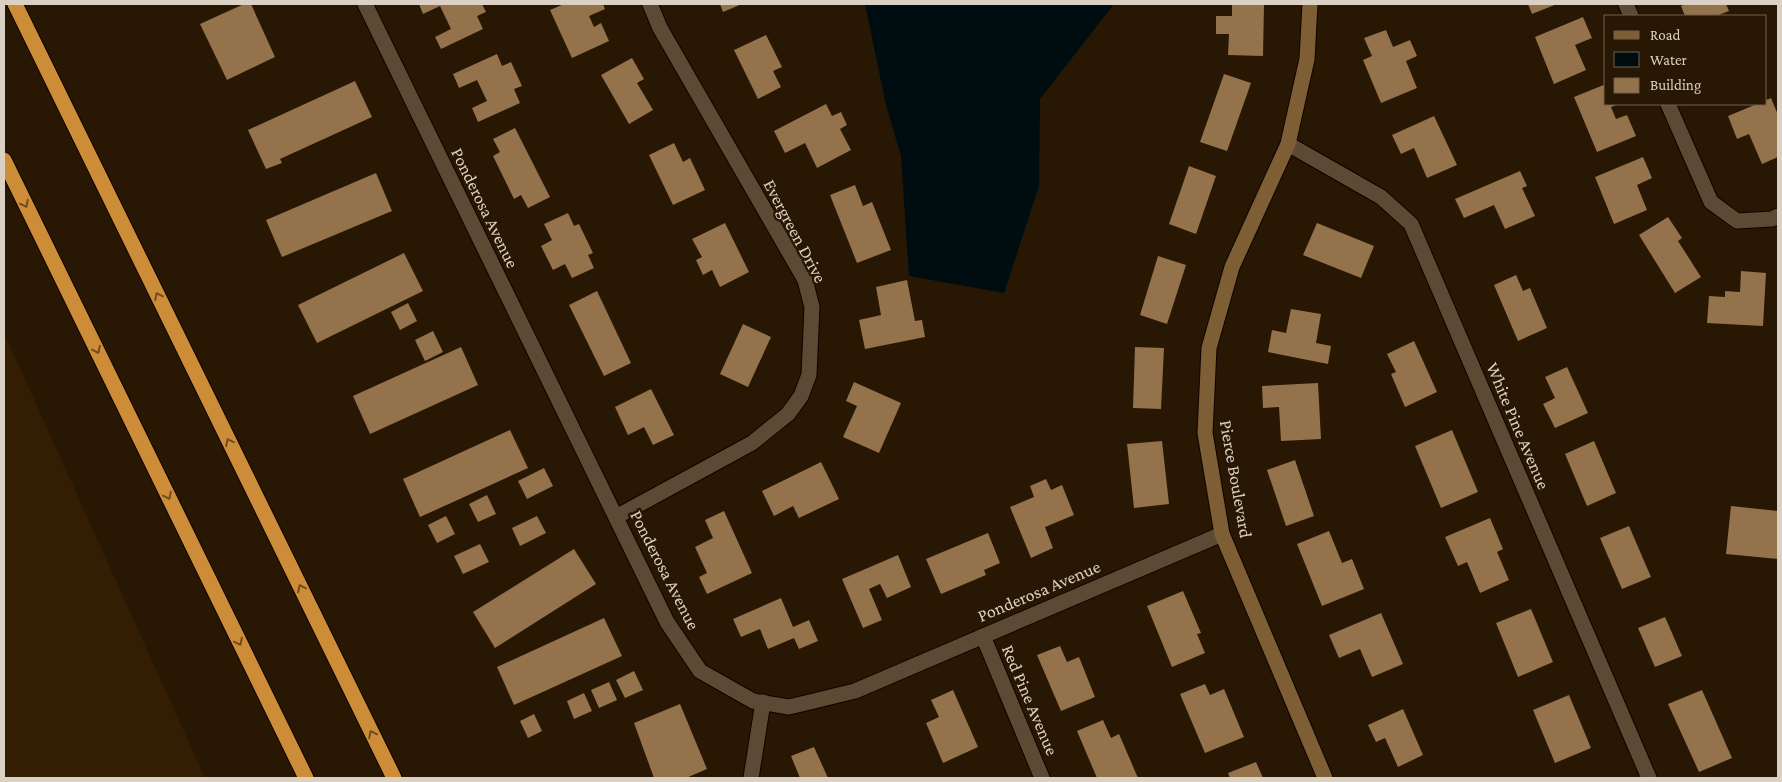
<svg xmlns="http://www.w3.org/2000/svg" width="1782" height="782" viewBox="0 0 1782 782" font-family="'Crimson Pro',serif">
<rect width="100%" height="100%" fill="#281703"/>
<polygon fill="#341e03" points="4,333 205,778 4,778"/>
<polygon fill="#000d10" points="865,4 1114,4 1040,99 1039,186 1004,293 909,276 901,156 886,105"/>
<g fill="#94724c">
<polygon points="244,4 251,4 275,57 227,80 200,24"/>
<polygon points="419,4 482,4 486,12 477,16 483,29 441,49 435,37 451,29 440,6 423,14"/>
<polygon points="564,4 603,4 605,9 589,16 594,27 601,23 609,41 572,58 550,10"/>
<polygon points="720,4 742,4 723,12"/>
<polygon points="1232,4 1264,4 1263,56 1228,55 1229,34 1216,34 1216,16 1232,16"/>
<polygon points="1528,4 1557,4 1532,14"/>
<polygon points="1686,4 1726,4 1729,11 1716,16 1685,16 1681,6"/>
<polygon points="1583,17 1592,38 1575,45 1586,70 1554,84 1535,37"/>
<polygon points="1386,30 1393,47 1410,40 1417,56 1406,61 1417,88 1381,103 1363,60 1372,56 1364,38"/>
<polygon points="766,35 782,67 773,71 781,87 758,99 734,50"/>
<polygon points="497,54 502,66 511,62 522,86 514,89 520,103 478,122 472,108 487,101 477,80 459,88 453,74"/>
<polygon points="632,58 644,79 637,83 653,110 629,124 601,75"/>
<polygon points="1224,74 1251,83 1227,151 1200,142"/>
<polygon points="355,81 372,117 280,159 282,163 266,169 248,130"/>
<polygon points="1606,84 1606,104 1619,104 1611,107 1616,119 1627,115 1636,136 1597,152 1574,97"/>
<polygon points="1771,98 1778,115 1778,157 1762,164 1749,134 1737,139 1728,116 1757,104 1766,104 1766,100"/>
<polygon points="826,104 832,116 841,112 847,125 840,129 851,150 817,168 805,143 785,153 774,131"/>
<polygon points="1434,116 1457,165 1427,178 1414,148 1401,154 1392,135"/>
<polygon points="515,128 550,197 528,208 521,195 514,199 493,156 500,152 493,139"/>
<polygon points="674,143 683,162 690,158 705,190 673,205 649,155"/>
<polygon points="1643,157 1652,178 1637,185 1647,210 1614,224 1595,177"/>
<polygon points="1189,166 1216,176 1196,234 1169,224"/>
<polygon points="1520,171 1527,186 1522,188 1535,216 1505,229 1494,205 1464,218 1455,199"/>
<polygon points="376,173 392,211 282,257 266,220"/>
<polygon points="855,185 863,206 872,202 891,250 857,263 830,195"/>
<polygon points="568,213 574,226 579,224 593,253 588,255 594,268 572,278 565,264 553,270 541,246 552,240 544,224"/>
<polygon points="1668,217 1682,238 1678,241 1701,277 1675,293 1639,235"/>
<polygon points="725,223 749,272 720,287 712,270 703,275 696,260 702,257 692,239"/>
<polygon points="1317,223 1374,246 1361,278 1303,255"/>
<polygon points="404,253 423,291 317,343 298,305"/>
<polygon points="1158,256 1186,265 1167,324 1140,315"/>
<polygon points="1741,271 1766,273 1763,326 1707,323 1709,296 1725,297 1725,291 1740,292"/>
<polygon points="1516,275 1523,291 1530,288 1547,328 1518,341 1494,285"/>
<polygon points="907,280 915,321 922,320 925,337 865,349 859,320 881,315 876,287"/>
<polygon points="597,291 631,363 604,376 569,305"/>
<polygon points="408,303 417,321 400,330 391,312"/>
<polygon points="1291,309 1321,314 1316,343 1331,346 1328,364 1268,352 1272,330 1286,333"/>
<polygon points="743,324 771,337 748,387 720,374"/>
<polygon points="433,331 443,352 425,361 415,340"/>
<polygon points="1414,341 1437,392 1405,407 1391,374 1396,372 1387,354"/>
<polygon points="461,347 478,385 370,434 353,396"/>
<polygon points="1135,347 1164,348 1161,409 1133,408"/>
<polygon points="1567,367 1588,413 1555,428 1543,404 1555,398 1545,377"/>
<polygon points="854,382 901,403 879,453 843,437 857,406 846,401"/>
<polygon points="1318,383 1321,439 1281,441 1279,407 1263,408 1262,386"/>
<polygon points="651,389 674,435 653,445 644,427 628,435 615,407"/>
<polygon points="510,430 528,468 420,517 403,479"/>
<polygon points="1452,430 1478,492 1441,508 1415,446"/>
<polygon points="1162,441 1169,504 1134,508 1127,444"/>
<polygon points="1594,441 1616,493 1587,506 1565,454"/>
<polygon points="1295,460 1314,516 1286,526 1267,470"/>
<polygon points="821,462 839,499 799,518 793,506 774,516 762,491"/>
<polygon points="544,468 553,486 527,499 518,481"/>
<polygon points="1046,479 1051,490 1062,485 1074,515 1045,527 1053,548 1031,558 1010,507 1034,497 1030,486"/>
<polygon points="487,495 496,514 478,522 469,504"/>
<polygon points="1731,506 1778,511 1778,559 1726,554"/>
<polygon points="724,511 752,573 707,594 699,577 707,573 695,547 713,538 705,520"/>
<polygon points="446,516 455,534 437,543 428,525"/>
<polygon points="537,516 546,533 520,546 512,528"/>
<polygon points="1490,518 1503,549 1497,552 1509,580 1480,593 1467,562 1458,566 1445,537"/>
<polygon points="1629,526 1651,577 1622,589 1600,538"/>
<polygon points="1329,531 1342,563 1352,559 1364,589 1322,606 1297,544"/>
<polygon points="988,533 1000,563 984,570 986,575 941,594 926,559"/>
<polygon points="480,544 489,562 463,574 454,556"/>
<polygon points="574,549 596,584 495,648 473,612"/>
<polygon points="898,555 911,587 887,598 880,584 869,589 882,620 863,628 842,579"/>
<polygon points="1183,591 1201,633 1197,634 1205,653 1172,667 1147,606"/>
<polygon points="781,598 793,627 809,620 818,641 799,649 794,638 768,649 760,629 741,637 733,619"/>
<polygon points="1531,609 1553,662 1518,677 1496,623"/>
<polygon points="1381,613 1403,664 1372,677 1360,649 1339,658 1329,635"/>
<polygon points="1665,617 1682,656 1655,667 1638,628"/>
<polygon points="604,618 622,656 514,705 497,667"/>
<polygon points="1060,646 1067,662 1079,657 1095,697 1061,711 1037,655"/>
<polygon points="634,671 643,690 625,698 616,680"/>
<polygon points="609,682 617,700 599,708 591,690"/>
<polygon points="1205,684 1210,695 1224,689 1244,737 1205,753 1180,694"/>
<polygon points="953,690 978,747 943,763 926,723 939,717 931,700"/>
<polygon points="1702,690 1732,758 1699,772 1668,704"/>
<polygon points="584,693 592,711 574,719 567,701"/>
<polygon points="1569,695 1591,748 1555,763 1533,710"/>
<polygon points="680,704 707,769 686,778 654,778 634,723"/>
<polygon points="1403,709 1423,755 1398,767 1385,738 1376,742 1368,725"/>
<polygon points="534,714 542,731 528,738 520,721"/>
<polygon points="1103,720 1111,738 1119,734 1138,778 1097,778 1077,731"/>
<polygon points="814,747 828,778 800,778 791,756"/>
<polygon points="1256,762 1263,778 1230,778 1228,773"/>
</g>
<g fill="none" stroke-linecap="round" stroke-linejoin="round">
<defs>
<g id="street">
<polyline points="365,4 667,622 700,671 753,701 789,707 855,691 1222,534"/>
<polyline points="1626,4 1631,16"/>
<polyline points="1668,104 1711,202 1737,221 1772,219 1778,216"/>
<polyline points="1288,144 1381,197 1411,224 1649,778"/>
<polyline points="616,517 752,443 788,414 801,396 809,375 812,307 805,280 660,28 650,4"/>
<polyline points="983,636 1042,778"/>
<polyline points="751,778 763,702"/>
</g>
<polyline id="secondary" points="1310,4 1307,59 1288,144 1232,267 1209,348 1205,433 1222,534 1325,778"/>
<g id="highway">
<polyline points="15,4 394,778"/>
<polyline points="4,160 306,778"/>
</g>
</defs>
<use href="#street" stroke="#100300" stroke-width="17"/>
<use href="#secondary" stroke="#100300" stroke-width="17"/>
<use href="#highway" stroke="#100300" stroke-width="17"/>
<use href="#street" stroke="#5d4a34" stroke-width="15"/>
<use href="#secondary" stroke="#7e5e35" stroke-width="15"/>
<use href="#highway" stroke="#cc8c38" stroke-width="15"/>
</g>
<defs><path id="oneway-chevron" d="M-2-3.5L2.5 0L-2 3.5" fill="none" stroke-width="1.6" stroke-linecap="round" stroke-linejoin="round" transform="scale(1.25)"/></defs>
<g stroke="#724c1b">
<use href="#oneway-chevron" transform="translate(25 204) rotate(64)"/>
<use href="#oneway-chevron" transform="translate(158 296) rotate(-116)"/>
<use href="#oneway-chevron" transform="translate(97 350) rotate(64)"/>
<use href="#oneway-chevron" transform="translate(229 442) rotate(-116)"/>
<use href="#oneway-chevron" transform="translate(168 496) rotate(64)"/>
<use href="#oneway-chevron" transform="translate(301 588) rotate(-116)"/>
<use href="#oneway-chevron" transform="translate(239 642) rotate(64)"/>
<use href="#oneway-chevron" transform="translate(372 734) rotate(-116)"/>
</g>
<g text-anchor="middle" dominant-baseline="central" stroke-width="5" stroke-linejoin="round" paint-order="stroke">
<g font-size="18" fill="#dbd0c4" stroke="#281703">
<text transform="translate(485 208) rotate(64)">Ponderosa Avenue</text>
<text transform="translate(795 231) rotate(62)">Evergreen Drive</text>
<text transform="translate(1518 426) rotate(67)">White Pine Avenue</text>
<text transform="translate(1236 479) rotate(80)">Pierce Boulevard</text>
<text transform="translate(665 570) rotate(63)">Ponderosa Avenue</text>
<text transform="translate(1039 591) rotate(-23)">Ponderosa Avenue</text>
<text transform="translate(1030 700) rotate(67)">Red Pine Avenue</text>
</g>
</g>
<rect width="1782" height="782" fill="none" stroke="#dbd0c4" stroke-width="10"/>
<rect x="1604" y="15" width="162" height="90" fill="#281703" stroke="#706150"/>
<rect x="1614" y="31" width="25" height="8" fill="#7e5e35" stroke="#706150"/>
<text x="1650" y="40" font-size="15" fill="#dbd0c4">Road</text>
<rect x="1614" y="52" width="25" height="15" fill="#000d10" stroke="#706150"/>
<text x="1650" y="65" font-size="15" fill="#dbd0c4">Water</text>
<rect x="1614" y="78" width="25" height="15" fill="#94724c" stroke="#706150"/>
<text x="1650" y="90" font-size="15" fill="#dbd0c4">Building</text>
</svg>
